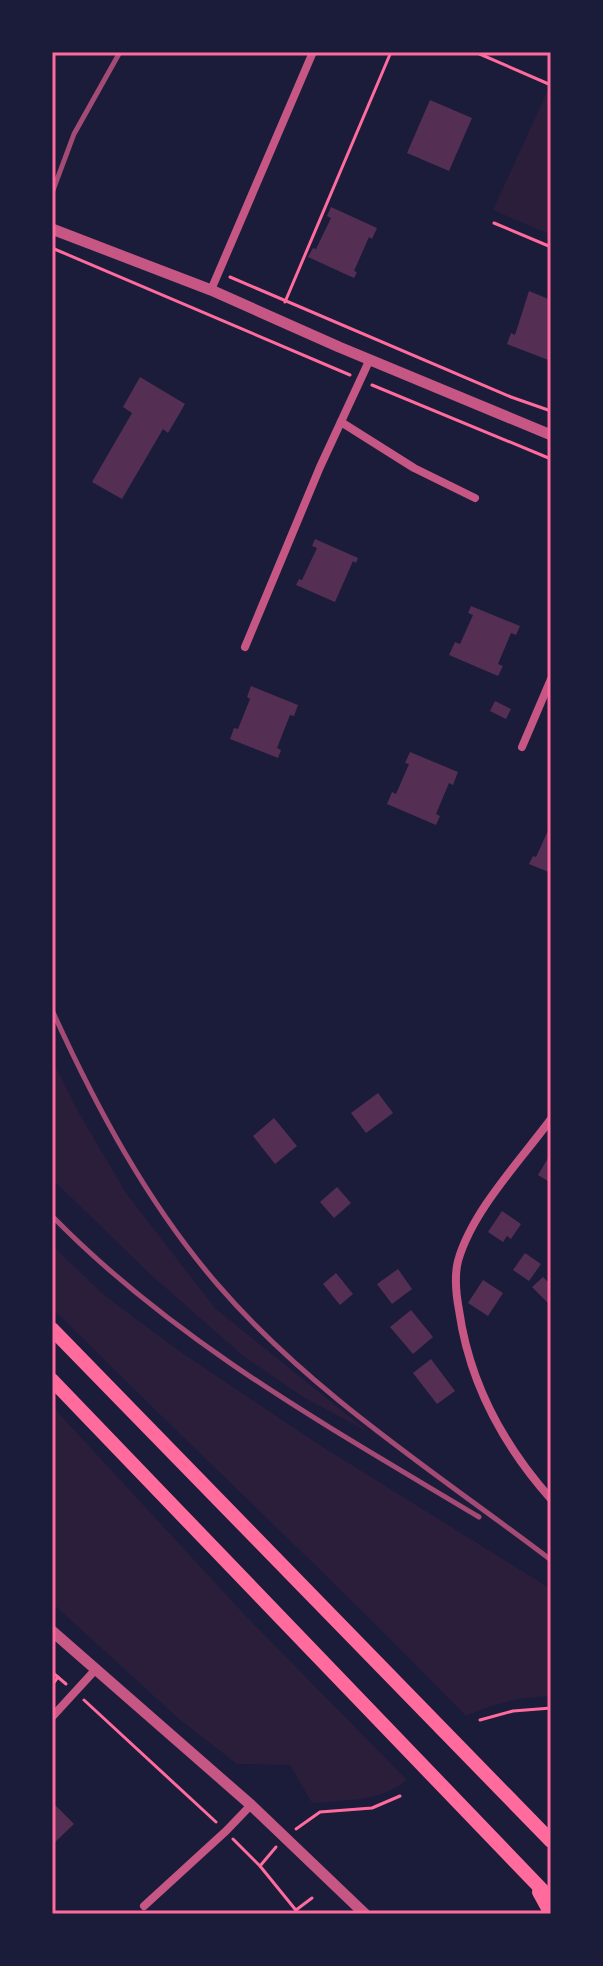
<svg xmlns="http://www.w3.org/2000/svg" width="603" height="1966" viewBox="0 0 603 1966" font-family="Rubik,sans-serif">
<rect width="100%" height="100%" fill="#1b1b3a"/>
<g fill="#2a1e3b">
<polygon points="547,92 551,94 551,235 493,210"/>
<polygon points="52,1060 79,1113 126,1193 215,1308 367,1431 303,1397 242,1355 150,1274 52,1179"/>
<path d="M 52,1245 L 104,1295 L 175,1348 L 315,1442 L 551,1589 L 551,1696 C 520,1697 494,1703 466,1716 C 331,1577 189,1445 52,1308 Z"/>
<path d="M 52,1406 L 245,1615 L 407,1780 C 380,1802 346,1800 312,1803 L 290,1765 L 237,1764 L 179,1719 L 52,1603 Z"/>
</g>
<g fill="#542f53">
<polygon points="430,100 472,118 449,171 407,153"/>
<polygon points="331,207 377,228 372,239 369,237 354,271 357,272 354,278 308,257 313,248 316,249 331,218 327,216"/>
<polygon points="529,291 551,300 551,361 507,344 511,333 515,335"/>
<polygon points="140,377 185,404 168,433 163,429 122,499 92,482 132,413 123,407"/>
<polygon points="315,539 358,558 356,563 353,561 335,602 296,585 299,579 302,580 317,548 312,546"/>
<polygon points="471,606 520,626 516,635 511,633 498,664 503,666 498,676 449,655 455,642 460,644 473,615 468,613"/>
<polygon points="251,686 298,705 294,716 290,715 277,748 281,750 278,758 230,739 234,728 238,729 250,699 247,697"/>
<polygon points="495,701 511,709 506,719 490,711"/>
<polygon points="410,752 458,772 453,785 449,783 436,814 440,816 436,825 387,804 392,792 396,794 409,764 405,763"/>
<polygon points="551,824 551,873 529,864 533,856 536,857"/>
<polygon points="378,1093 393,1113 366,1133 351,1113"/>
<polygon points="274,1118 297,1146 275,1164 253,1136"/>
<polygon points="551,1153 551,1183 538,1175"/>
<polygon points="337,1187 351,1203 334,1218 320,1202"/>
<polygon points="502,1211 521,1224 511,1239 507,1236 503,1242 488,1232"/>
<polygon points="525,1253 541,1264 529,1281 513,1270"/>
<polygon points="398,1269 412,1289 392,1304 377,1284"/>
<polygon points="336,1273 353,1294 340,1305 323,1284"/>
<polygon points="543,1277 551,1285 551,1306 532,1287"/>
<polygon points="483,1280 503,1293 488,1316 468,1303"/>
<polygon points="411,1310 433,1337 413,1354 390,1327"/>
<polygon points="431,1359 455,1391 437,1404 413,1373"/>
<polygon points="54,1804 74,1824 52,1845 52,1806"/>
</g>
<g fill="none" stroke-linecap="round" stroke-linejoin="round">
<g stroke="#ff6b9d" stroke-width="3">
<polyline points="475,52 551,85"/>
<polyline points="494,223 551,247"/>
<polyline points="52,248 350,375"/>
<polyline points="230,277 511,397 551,411"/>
<polyline points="285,302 391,52"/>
<polyline points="372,385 551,459"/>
<polyline points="52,1672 66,1684"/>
<polyline points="52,1685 58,1677"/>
<polyline points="84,1700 216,1822"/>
<polyline points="480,1720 513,1711 551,1708"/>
<polyline points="296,1829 320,1812 372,1808 400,1796"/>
<polyline points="233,1839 260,1866 299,1914"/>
<polyline points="260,1866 276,1847"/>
<polyline points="296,1910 312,1898"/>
</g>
<g stroke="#c65784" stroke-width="8">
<polyline points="211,290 313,52"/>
<polyline points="341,422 414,468 475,498"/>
<polyline points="245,647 320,467 370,359"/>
<polyline points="522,747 551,679"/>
<path d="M 551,1119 C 520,1161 472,1211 458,1261 C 454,1277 456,1294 459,1310 C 469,1381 503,1445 551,1499"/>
<polyline points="52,1717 96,1669"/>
<polyline points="144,1906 226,1831 251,1805"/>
</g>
<g stroke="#c65784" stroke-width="11">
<polyline points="52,229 211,290 339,347 551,435"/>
<polyline points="52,1631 251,1805 365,1914"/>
</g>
<g stroke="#ff6b9d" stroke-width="14">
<polyline points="52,1329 551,1841"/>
<polyline points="52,1380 551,1899"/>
<polyline points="539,1892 551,1914"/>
</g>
<g stroke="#a44b75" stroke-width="5">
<polyline points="52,193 74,134 120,52"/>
<path d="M 52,1010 C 96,1107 148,1204 218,1285 C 312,1394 438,1474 551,1560"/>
<path d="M 52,1216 C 175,1342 329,1427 479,1517"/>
</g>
</g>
<rect width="603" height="1966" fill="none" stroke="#1b1b3a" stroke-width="108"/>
<rect x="54" y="54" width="495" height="1858" fill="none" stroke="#ff6b9d" stroke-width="3"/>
</svg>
